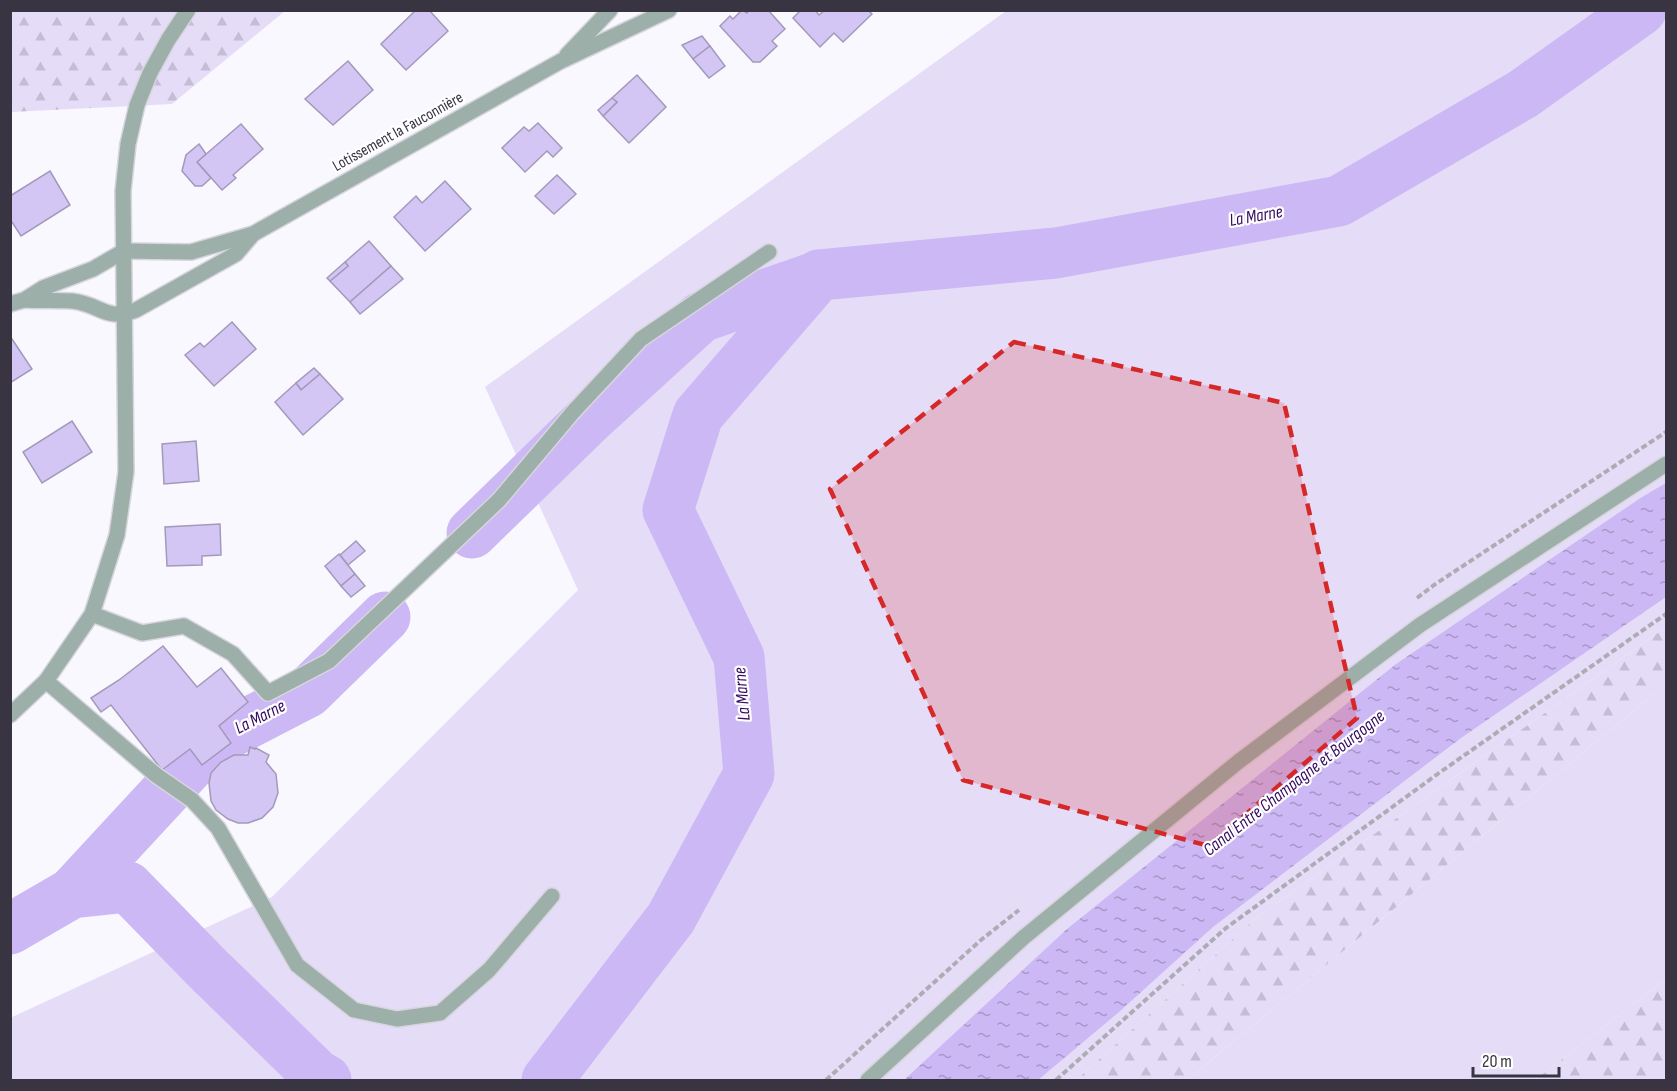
<svg xmlns="http://www.w3.org/2000/svg" width="1677" height="1091" viewBox="0 0 1677 1091" font-family="'Sofia Sans Condensed',sans-serif">
<defs>
<pattern id="forest-firs" width="22" height="20" patternUnits="userSpaceOnUse" patternTransform="scale(1.5)"><rect width="22" height="20" fill="#e5dcf8"/><path d="M5 1l3.5 6h-7zM16 11l3.5 6h-7z" fill="#c5bdd6"/></pattern>
<pattern id="water-ripples" width="26" height="14" patternUnits="userSpaceOnUse" patternTransform="scale(1.5)"><rect width="26" height="14" fill="#ccb8f4"/><path d="M2 4q2-2 4 0t4 0M15 11q2-2 4 0t4 0" fill="none" stroke="#a796c7"/></pattern>
</defs>
<rect width="100%" height="100%" fill="#faf8ff"/>
<g fill="#e5dcf8">
<polygon points="1006,11 1666,11 1666,627 1256,918 1076,1080 11,1080 10,1018 272,897 578,590 485,387"/>
<polygon points="1666,684 1666,979 1535,1080 1187,1080"/>
</g>
<g fill="url(#forest-firs)">
<polygon points="10,11 285,11 172,104 11,112"/>
<polygon points="1666,627 1666,684 1187,1080 1076,1080 1256,918"/>
<polygon points="1666,979 1666,1080 1535,1080"/>
</g>
<polygon fill="url(#water-ripples)" points="1666,483 1666,597 1461,738 1213,927 1119,1012 1038,1080 904,1080 1067,929 1396,664 1642,497"/>
<g fill="none" stroke-linecap="round" stroke-linejoin="round">
<g stroke="#ccb8f4" stroke-width="51">
<polyline points="472,533 588,420 701,317 819,276"/>
<polyline points="225,735 308,692 385,617"/>
<polyline points="72,893 197,758"/>
<polyline points="10,929 72,893 128,887 206,967 317,1075 326,1080"/>
<polyline points="547,1080 671,918 749,774 739,657 668,510 698,415 819,275 1056,253 1339,201 1523,94 1641,10"/>
</g>
</g>
<g fill="#d4c6f4" stroke="#a399ba" stroke-width="1.5">
<polygon points="416,10 429,10 448,31 406,70 381,44"/>
<polygon points="742,10 747,13 749,10 768,10 785,29 772,41 777,46 760,62 753,62 720,26 730,16 733,19"/>
<polygon points="801,10 815,10 819,15 825,10 868,10 872,14 843,42 834,33 820,47 793,18"/>
<polygon points="702,36 710,46 693,59 682,45"/>
<polygon points="710,46 725,66 709,78 693,59"/>
<polygon points="348,61 373,90 333,125 305,99"/>
<polygon points="637,75 666,107 629,143 603,116 617,102 612,98"/>
<polygon points="612,98 617,102 603,116 598,110"/>
<polygon points="538,123 562,148 553,157 547,151 525,172 502,148 524,127 529,131"/>
<polygon points="241,124 263,149 233,175 236,178 222,190 197,162"/>
<polygon points="199,144 206,154 197,162 211,178 202,186 195,186 182,171 186,155"/>
<polygon points="50,171 70,205 21,236 10,219 10,196"/>
<polygon points="557,175 576,194 554,214 535,196"/>
<polygon points="445,181 471,209 425,251 394,217 416,196 422,203"/>
<polygon points="369,241 391,266 350,302 330,281 348,266 345,262"/>
<polygon points="345,262 348,266 330,281 327,278"/>
<polygon points="391,266 403,279 360,314 350,302"/>
<polygon points="232,322 256,349 214,386 185,355 200,343 204,347"/>
<polygon points="12,339 32,369 10,383 10,340"/>
<polygon points="314,368 320,374 301,390 296,383"/>
<polygon points="320,374 343,399 303,435 275,402 296,383 301,390"/>
<polygon points="72,421 92,452 42,483 23,452"/>
<polygon points="196,441 199,481 164,484 162,444"/>
<polygon points="220,524 221,555 202,556 202,565 167,566 165,527"/>
<polygon points="356,541 365,551 348,565 340,555"/>
<polygon points="339,554 355,574 341,586 325,566"/>
<polygon points="355,574 365,586 351,597 341,586"/>
<polygon points="163,646 197,687 221,668 248,702 219,726 231,743 202,765 190,749 162,770 111,705 101,712 91,698 119,680"/>
<polygon points="250,747 255,749 256,748 269,755 266,762 276,774 278,793 273,807 262,818 248,823 238,823 228,819 216,810 211,801 209,783 211,773 221,762 234,755 248,755"/>
</g>
<g fill="none" stroke-linecap="round" stroke-linejoin="round">
<defs>
<g id="minor">
<polyline points="567,55 610,10"/>
<path d="M 24,300 C 40,301 56,300 72,301 C 101,304 105,322 136,310 L 236,254 L 253,234"/>
<polyline points="10,304 24,300 43,288 93,269 124,251 191,252 253,234 561,61 669,10"/>
<polyline points="92,614 142,633 184,626 233,654 268,693 329,661 499,500 573,412 641,339 769,252"/>
<polyline points="46,681 156,775 192,800 218,828 297,965 354,1010 397,1019 440,1013 489,970 552,896"/>
<polyline points="10,715 46,681 92,614 117,535 126,472 123,191 128,144 137,105 150,73 168,40 188,10"/>
<polyline points="868,1080 1023,938 1238,762 1420,625 1666,464"/>
</g>
</defs>
<use href="#minor" stroke="#d7d5dd" stroke-width="18"/>
<g stroke="#aeabb5" stroke-width="4" stroke-dasharray="6 3" stroke-linecap="butt">
<polyline points="1417,598 1434,585 1666,432"/>
<polyline points="826,1080 981,940 1019,910"/>
<polyline points="1056,1080 1226,928 1439,773 1666,614"/>
</g>
<use href="#minor" stroke="#9cafa9" stroke-width="15"/>
</g>
<path fill="#d62828" fill-opacity="0.2" stroke="#d62828" stroke-width="4.5" stroke-dasharray="12 8" stroke-linejoin="round" d="M 1014,342 L 1284,403 L 1357,718 L 1209,846 L 963,780 L 830,489 Z"/>
<g text-anchor="middle" dominant-baseline="central" stroke-width="4.5" stroke-linejoin="round" paint-order="stroke">
<g font-size="16" fill="#383442" stroke="#fff">
<text transform="translate(398 132) rotate(-29)">Lotissement la Fauconnière</text>
</g>
<g font-size="18" font-style="italic" fill="#350a61" stroke="#fff">
<text transform="translate(1256 216) rotate(-10)">La Marne</text>
<text transform="translate(742 694) rotate(-95)">La Marne</text>
<text transform="translate(260 717) rotate(-27)">La Marne</text>
<text transform="translate(1294 783) rotate(-38)">Canal Entre Champagne et Bourgogne</text>
</g>
</g>
<rect width="1677" height="1091" fill="none" stroke="#383442" stroke-width="24"/>
<path d="M1473 1067v9h86v-9" fill="none" stroke="#383442" stroke-width="3"/>
<text x="1482" y="1067" font-size="18" fill="#383442" stroke="#ffffff" stroke-width="4.5" paint-order="stroke">20 m</text>
</svg>
